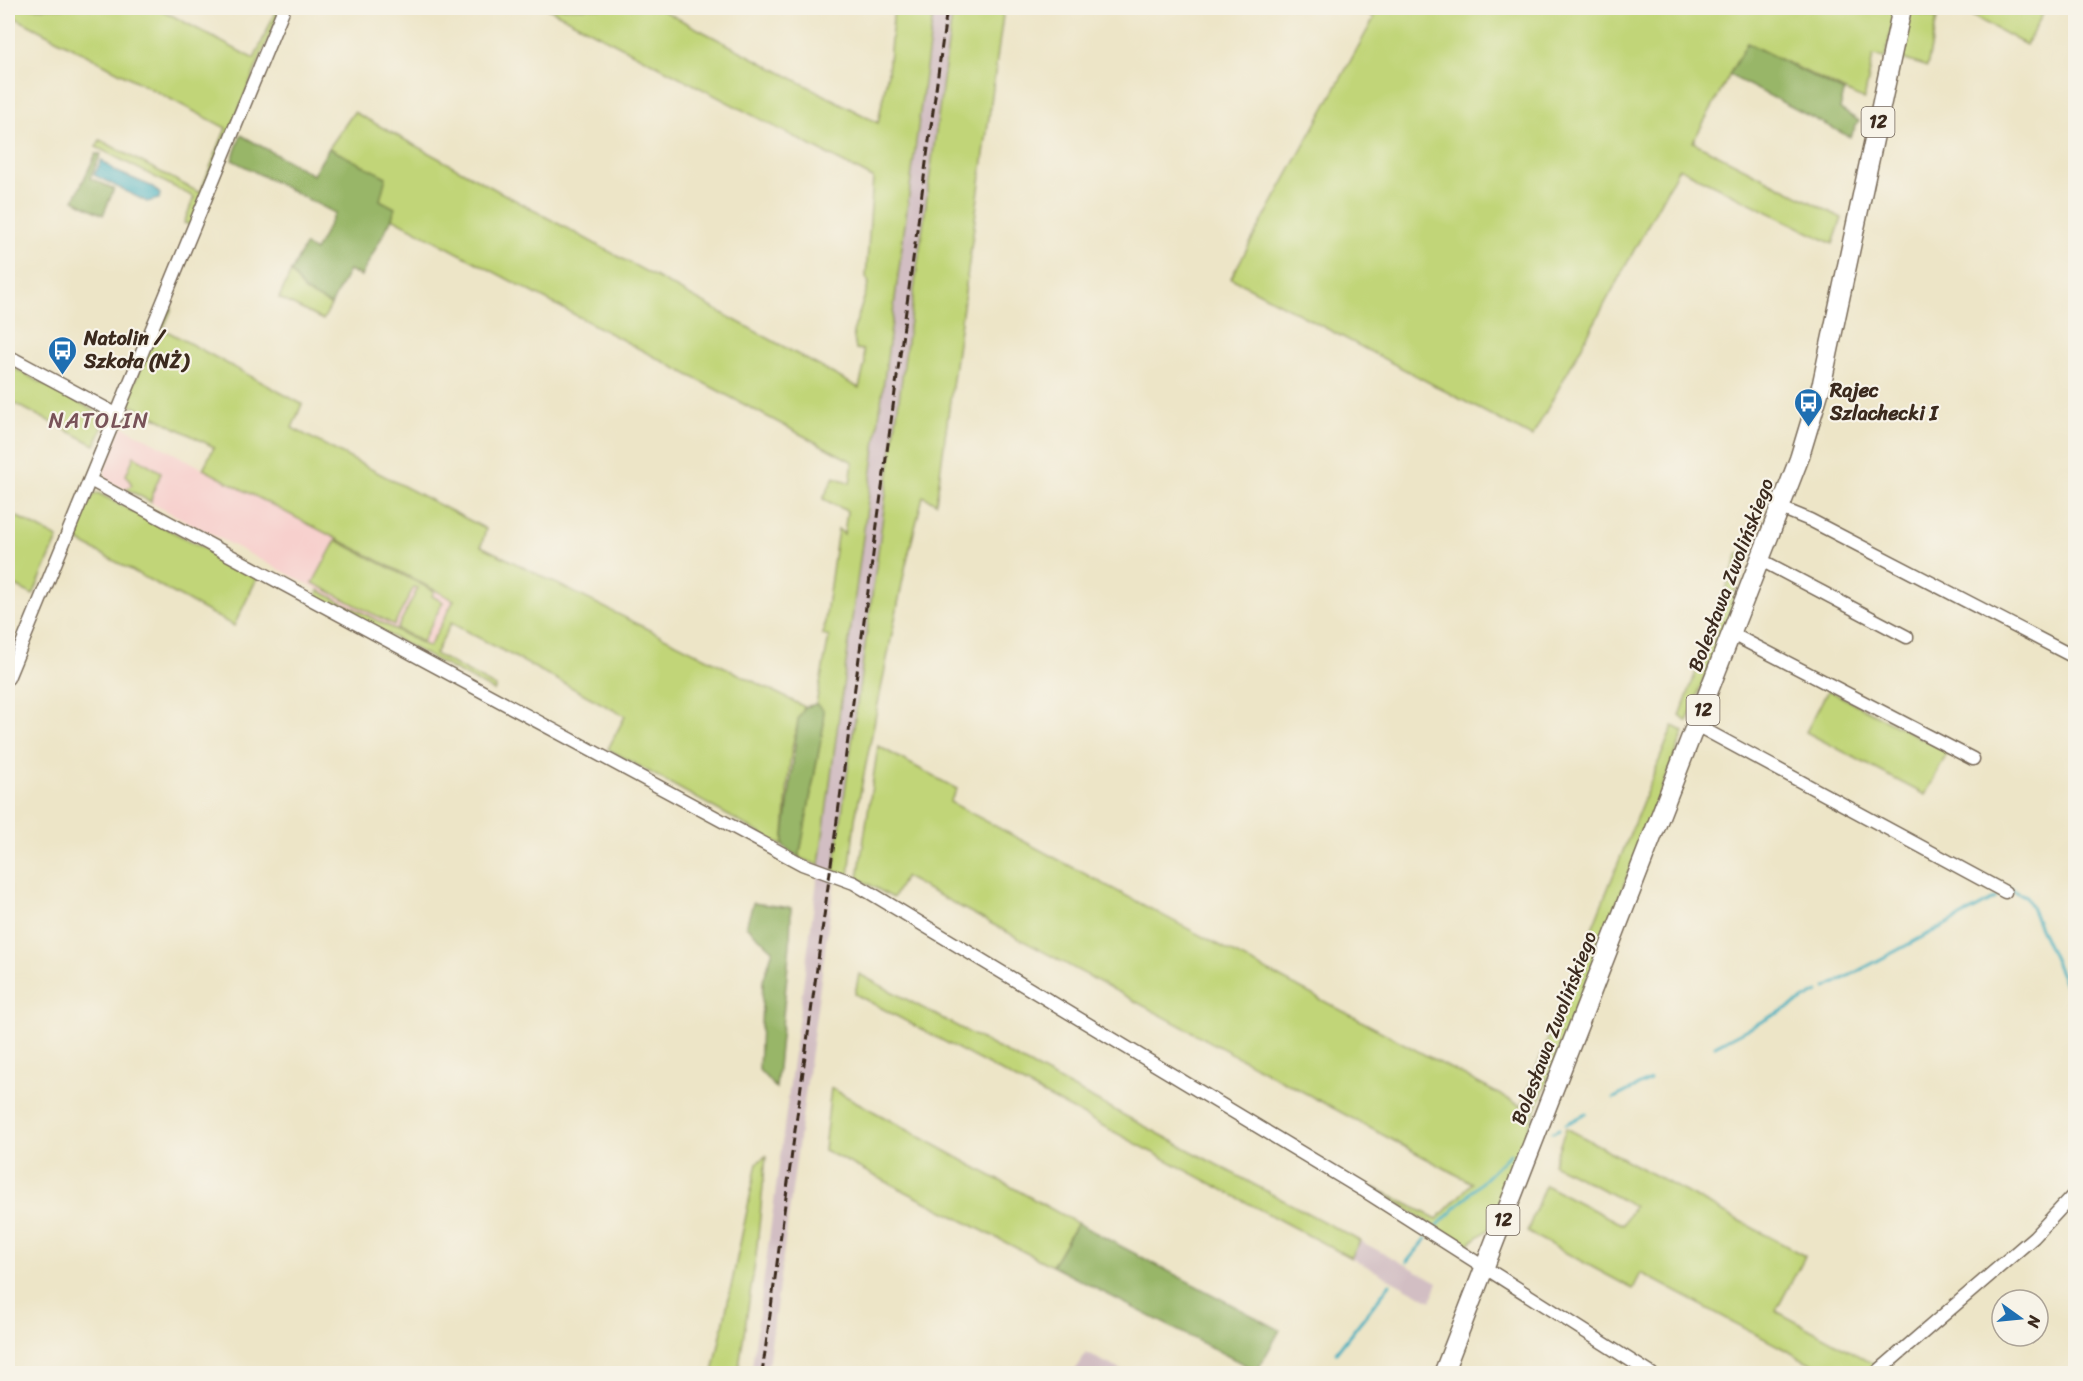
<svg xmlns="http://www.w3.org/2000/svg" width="2083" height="1381" viewBox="0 0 2083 1381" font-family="Sriracha,sans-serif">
<rect width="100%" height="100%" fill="#f7f3e8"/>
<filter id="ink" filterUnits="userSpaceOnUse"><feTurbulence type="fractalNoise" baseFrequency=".0167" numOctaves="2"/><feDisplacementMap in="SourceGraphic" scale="12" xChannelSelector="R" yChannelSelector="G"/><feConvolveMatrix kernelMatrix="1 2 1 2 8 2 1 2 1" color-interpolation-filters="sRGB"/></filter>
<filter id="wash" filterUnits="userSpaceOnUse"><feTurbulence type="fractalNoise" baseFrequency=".008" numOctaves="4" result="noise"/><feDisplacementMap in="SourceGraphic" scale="24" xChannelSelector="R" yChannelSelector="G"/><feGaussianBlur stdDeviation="1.35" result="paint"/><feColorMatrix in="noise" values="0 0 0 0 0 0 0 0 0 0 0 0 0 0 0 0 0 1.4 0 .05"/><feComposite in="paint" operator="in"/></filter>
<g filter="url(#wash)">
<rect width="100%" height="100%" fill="#ede5c7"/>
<polygon fill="#f7d0cd" points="122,426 454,600 429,647 107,480 104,471"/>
<g fill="#d2bec3">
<polygon points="934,8 953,8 940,110 767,1373 751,1374"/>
<polygon points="1360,1241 1438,1282 1431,1301 1351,1258"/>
<polygon points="1086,1353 1127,1373 1073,1373"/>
</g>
<g fill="#c1d578" stroke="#7e804b" stroke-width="1.5">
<polygon points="8,8 158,8 254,59 277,8 281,8 191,225 184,223 194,197 96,147 100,140 200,193 226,128 8,14"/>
<polygon points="547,8 658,8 878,123 888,72 894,8 934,8 819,865 799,858 824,723 822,710 816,704 829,637 823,635 838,529 844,534 847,511 823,499 834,477 850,483 853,462 392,218 395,208 380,201 329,148 354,112 859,388 865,363 863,350 856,349 853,332 869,283 866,277 873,178"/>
<polygon points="953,8 1004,8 936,503 923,496 906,564 855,819 849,876 834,871"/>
<polygon points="1356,8 1896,8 1885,58 1873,56 1864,100 1747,43 1693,142 1842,218 1833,244 1679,168 1532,437 1231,278 1374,18"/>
<polygon points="1958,8 2046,8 2026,45"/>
<polygon points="1910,12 1937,18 1927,67 1900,58"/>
<polygon points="291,272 305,291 331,305 323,320 279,298"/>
<path d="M 166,308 L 172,308 L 163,329 L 302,404 L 292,428 L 486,529 L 481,546 L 805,707 C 787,738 787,808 783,846 L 608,749 L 625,716 L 451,623 L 435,654 L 496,687 L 494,691 L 317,597 L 318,590 L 429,647 L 454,600 L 203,469 L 214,447 L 129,404 L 131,392 Z"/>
<polygon points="8,365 97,412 102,429 95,445 8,400"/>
<path d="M 134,456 L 161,472 C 158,483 151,492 151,502 L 126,489 L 132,485 L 126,475 Z"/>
<polygon points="98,493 258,576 234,626 72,538 93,495"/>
<polygon points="8,512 58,538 33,595 8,582"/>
<polygon points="336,540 434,591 432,596 443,602 422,642 397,629 418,588 414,587 394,625 313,583"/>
<polygon points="1739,553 1744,554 1743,568 1733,597 1736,598 1687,722 1680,716"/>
<polygon points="1828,690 1948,752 1925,795 1806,732"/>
<polygon points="1673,726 1684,732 1489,1229 1465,1246 1373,1187 1437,1219 1472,1183 905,877 893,898 858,878 878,746 957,789 950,802 1521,1106"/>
<polygon points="859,974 1360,1241 1351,1258 855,994"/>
<polygon points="831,1088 1077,1223 1052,1266 824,1150"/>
<polygon points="1566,1128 1805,1256 1776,1311 1876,1365 1866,1373 1829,1373 1641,1273 1633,1289 1527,1232 1545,1185 1623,1225 1634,1206 1553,1164"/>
<polygon points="766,1156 756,1256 738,1373 713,1373 757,1163"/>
</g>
<g fill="#98b668" stroke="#6a7043" stroke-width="1.5">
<polygon points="1747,43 1844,92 1840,109 1859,121 1850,137 1729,75"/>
<polygon points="241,135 313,175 329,148 386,177 380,200 395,208 392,218 361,276 349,270 331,305 305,291 291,272 305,245 315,251 335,213 232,160"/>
<polygon points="96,154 101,154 90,178 114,189 103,215 74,200"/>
<polygon points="816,704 823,710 824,723 799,858 783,846 798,719 805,707"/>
<polygon points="753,903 791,908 790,944 776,1088 759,1070 763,981 773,950 746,926"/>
<polygon points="1077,1223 1280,1330 1257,1371 1052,1266"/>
</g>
<polygon fill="#42afbf" stroke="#3e6c6e" stroke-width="1.5" points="102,160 115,171 153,187 160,194 159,199 147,202 94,175"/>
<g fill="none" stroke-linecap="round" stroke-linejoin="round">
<g stroke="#42afbf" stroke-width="3">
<polyline points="2009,889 2026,896 2076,1009"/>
<polyline points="1826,988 1996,898"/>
<polyline points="1715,1046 1818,992"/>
<polyline points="1614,1098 1650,1080"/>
<polyline points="1566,1124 1586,1114"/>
<polyline points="1553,1132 1559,1129"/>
<polyline points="1438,1225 1510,1154"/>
<polyline points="1407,1262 1426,1239"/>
<polyline points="1336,1353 1390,1284"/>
</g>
</g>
</g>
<g filter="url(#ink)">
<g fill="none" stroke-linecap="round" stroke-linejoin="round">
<defs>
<g id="street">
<polyline points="8,356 118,415"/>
<polyline points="90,480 802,864 854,883 1363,1190 1652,1374"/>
<polyline points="1781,508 1810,520 2076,658"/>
<polyline points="1761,560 1907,637"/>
<polyline points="1732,634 1973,759"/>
<polyline points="8,678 284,8"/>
<polyline points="1696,725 2005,892"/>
<polyline points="1875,1374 2034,1237 2076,1192"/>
</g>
<polyline id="primary" points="1443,1374 1799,459 1822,383 1902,8"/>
</defs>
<use href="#street" stroke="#796b59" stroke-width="15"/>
<use href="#primary" stroke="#796b59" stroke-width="21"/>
<use href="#street" stroke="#fff" stroke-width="12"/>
<use href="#primary" stroke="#fff" stroke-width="18"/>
<polyline stroke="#3b2a1e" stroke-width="3" stroke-dasharray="9 4.5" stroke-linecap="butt" points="762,1374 947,8"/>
</g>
</g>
<defs>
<symbol id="bus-pin" viewBox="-11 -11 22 30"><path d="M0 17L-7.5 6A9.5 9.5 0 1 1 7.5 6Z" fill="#1f6fb2" stroke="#f7f3e8"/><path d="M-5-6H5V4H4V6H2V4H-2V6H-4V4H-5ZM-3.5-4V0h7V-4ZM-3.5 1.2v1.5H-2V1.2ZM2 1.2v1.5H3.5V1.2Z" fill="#fff"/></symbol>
</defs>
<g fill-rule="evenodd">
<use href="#bus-pin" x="46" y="334" width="33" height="45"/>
<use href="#bus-pin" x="1792" y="386" width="33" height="45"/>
</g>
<g text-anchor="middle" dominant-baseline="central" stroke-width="4.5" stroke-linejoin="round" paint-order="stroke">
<g fill="#f7f3e8" stroke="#73665b" stroke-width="1.5">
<rect x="1861.5" y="107" width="33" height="30" rx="4.5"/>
<rect x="1686.5" y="695" width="33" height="30" rx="4.5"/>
<rect x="1486.5" y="1205" width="33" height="30" rx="4.5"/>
</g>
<g font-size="18" font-weight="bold" fill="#3b2a1e">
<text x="1878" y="122">12</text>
<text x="1703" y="710">12</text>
<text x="1503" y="1220">12</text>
</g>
<g font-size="20" font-weight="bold" fill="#3b2a1e" stroke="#f7f3e8" text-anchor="start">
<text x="84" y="338">Natolin /<tspan x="84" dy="23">Szkoła (NŻ)</tspan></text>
<text x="1830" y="390">Rajec<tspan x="1830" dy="23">Szlachecki I</tspan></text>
</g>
<g font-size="20" fill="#3b2a1e" stroke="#f7f3e8">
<text transform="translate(1731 575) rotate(-69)">Bolesława Zwolińskiego</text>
<text transform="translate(1554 1028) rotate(-69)">Bolesława Zwolińskiego</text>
</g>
<g font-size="22" letter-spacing="1.5" fill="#785258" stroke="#f7f3e8">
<text x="99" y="420">NATOLIN</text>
</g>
</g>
<rect width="2083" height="1381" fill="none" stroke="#f7f3e8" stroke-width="30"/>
<g transform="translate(2020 1318) rotate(105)"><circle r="28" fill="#f7f3e8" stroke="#aca397" stroke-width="1.5"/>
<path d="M0-4.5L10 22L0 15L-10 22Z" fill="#1f6fb2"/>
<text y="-9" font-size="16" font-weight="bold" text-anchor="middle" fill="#3b2a1e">N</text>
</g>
</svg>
